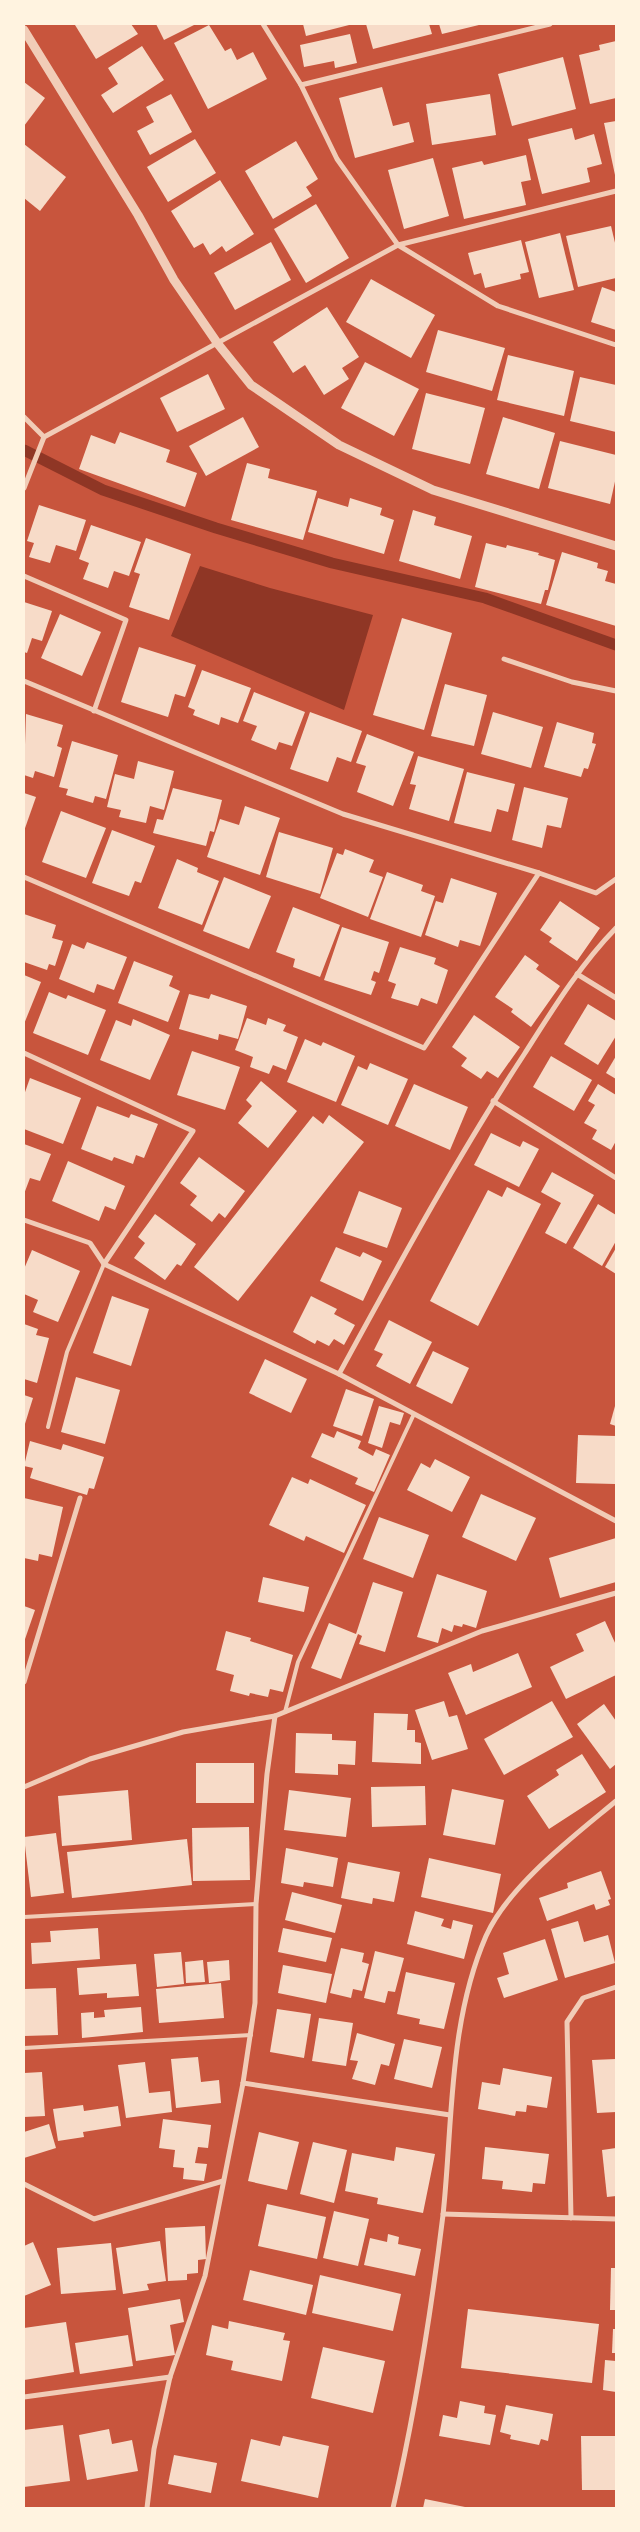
<svg xmlns="http://www.w3.org/2000/svg" width="640" height="2532" viewBox="0 0 640 2532" font-family="'Fira Sans',sans-serif">
<rect width="100%" height="100%" fill="#c8553d"/>
<polygon fill="#8f3625" points="200,566 270,588 373,615 344,710 171,636"/>
<g fill="none" stroke-linecap="round" stroke-linejoin="round">
<polyline stroke="#8f3625" stroke-width="11" points="24,450 103,490 216,528 332,563 485,598 616,645"/>
</g>
<g fill="#f7dbc8">
<polygon points="77,24 131,24 138,34 96,59 75,25"/>
<polygon points="156,24 196,24 164,40"/>
<polygon points="303,24 353,24 306,36"/>
<polygon points="366,24 429,24 432,34 373,49"/>
<polygon points="439,24 483,24 442,34"/>
<polygon points="209,25 225,51 231,48 237,60 253,52 267,79 208,109 174,43"/>
<polygon points="350,34 357,63 335,68 334,61 304,67 300,45"/>
<polygon points="616,41 616,98 590,104 579,55 600,50 599,45"/>
<polygon points="142,46 164,80 113,113 101,95 118,84 108,68"/>
<polygon points="563,57 576,109 512,126 498,74"/>
<polygon points="24,82 45,98 24,126"/>
<polygon points="382,87 393,126 409,122 414,142 355,158 339,98"/>
<polygon points="171,94 192,132 150,155 137,131 154,122 146,107"/>
<polygon points="490,94 496,135 432,145 426,104"/>
<polygon points="616,121 616,175 615,175 604,123"/>
<polygon points="572,128 575,140 594,134 602,164 587,168 590,182 542,194 528,139"/>
<polygon points="195,139 216,173 168,202 147,167"/>
<polygon points="296,141 318,179 306,187 312,196 273,219 245,171"/>
<polygon points="24,144 66,177 40,211 24,198"/>
<polygon points="526,155 531,180 521,182 526,205 464,219 452,168 482,161 484,165"/>
<polygon points="433,158 449,216 404,229 388,170"/>
<polygon points="220,180 254,234 226,252 222,246 210,255 203,243 194,248 171,211"/>
<polygon points="316,204 349,258 306,283 274,229"/>
<polygon points="611,226 616,247 616,278 578,287 566,236"/>
<polygon points="560,233 574,290 539,298 525,242"/>
<polygon points="521,240 529,272 520,274 521,279 485,288 481,273 474,275 468,253"/>
<polygon points="271,242 291,280 235,310 214,273"/>
<polygon points="371,279 435,315 411,358 346,322"/>
<polygon points="602,287 616,292 616,330 591,322"/>
<polygon points="327,307 359,357 342,368 349,379 324,395 305,365 293,373 273,342"/>
<polygon points="438,330 505,348 492,391 426,372"/>
<polygon points="508,355 574,371 564,416 497,400"/>
<polygon points="365,362 419,389 394,436 341,408"/>
<polygon points="208,374 225,409 177,432 160,398"/>
<polygon points="580,377 616,385 616,432 570,421"/>
<polygon points="426,393 485,408 470,464 412,449"/>
<polygon points="243,417 259,447 206,476 189,446"/>
<polygon points="503,417 555,433 539,489 486,474"/>
<polygon points="120,432 170,450 166,462 197,473 185,507 79,469 91,435 115,444"/>
<polygon points="560,441 616,455 616,477 610,504 548,488"/>
<polygon points="247,463 270,469 268,478 317,491 303,540 231,520"/>
<polygon points="318,498 348,507 350,498 382,508 380,515 394,520 384,554 308,532"/>
<polygon points="39,505 86,520 76,551 56,545 50,563 29,557 34,543 27,541"/>
<polygon points="413,510 436,517 434,525 472,536 460,579 399,561"/>
<polygon points="91,525 141,542 129,576 114,571 108,588 83,579 89,563 79,559"/>
<polygon points="146,538 191,554 169,620 129,607 140,574 134,572"/>
<polygon points="486,543 506,548 507,545 539,553 538,555 555,560 548,590 545,590 541,604 475,587"/>
<polygon points="562,552 598,563 597,568 608,571 605,581 616,584 616,626 546,605"/>
<polygon points="24,602 52,611 42,641 32,638 27,653 24,652"/>
<polygon points="60,614 101,632 82,676 41,658"/>
<polygon points="402,618 452,633 424,730 373,715"/>
<polygon points="139,647 196,665 185,697 175,694 168,717 121,702"/>
<polygon points="202,670 251,688 238,723 221,717 219,725 193,715 195,710 188,707"/>
<polygon points="445,684 487,695 474,746 431,736"/>
<polygon points="254,692 305,712 292,746 279,742 276,750 251,740 257,726 243,721"/>
<polygon points="310,712 362,731 351,762 337,757 328,782 290,769"/>
<polygon points="493,712 543,727 531,768 481,754"/>
<polygon points="26,714 63,725 57,746 62,748 54,777 35,771 33,778 24,775"/>
<polygon points="557,722 594,733 592,743 596,744 588,769 584,768 581,777 544,767"/>
<polygon points="367,734 414,752 393,806 357,792 366,766 356,763"/>
<polygon points="72,741 118,755 106,799 95,796 93,803 66,795 68,789 59,787"/>
<polygon points="418,756 464,769 449,821 409,809 416,785 410,784"/>
<polygon points="138,761 174,771 164,810 150,806 146,823 119,817 121,810 107,807 115,774 134,779"/>
<polygon points="467,772 515,784 508,812 497,809 491,832 454,823"/>
<polygon points="524,787 568,798 561,828 547,825 542,848 512,840"/>
<polygon points="173,788 222,800 214,832 210,831 206,846 153,833 157,819 163,820"/>
<polygon points="24,793 36,797 24,831"/>
<polygon points="245,806 280,818 260,875 207,857 220,819 239,825"/>
<polygon points="61,811 106,828 86,878 42,862"/>
<polygon points="112,830 155,846 141,883 135,881 129,896 92,883"/>
<polygon points="279,832 333,848 320,894 266,877"/>
<polygon points="345,849 374,860 369,872 383,877 368,917 320,898 337,853 343,855"/>
<polygon points="177,859 198,868 197,872 219,881 202,925 158,908"/>
<polygon points="387,872 423,885 421,891 435,896 421,937 370,919"/>
<polygon points="224,877 271,896 249,949 203,931"/>
<polygon points="451,878 497,893 480,946 460,940 458,947 425,935 436,901 443,903"/>
<polygon points="560,901 600,928 577,961 549,942 552,938 540,930"/>
<polygon points="293,907 340,925 320,977 293,967 295,959 276,952"/>
<polygon points="24,914 56,925 52,938 63,941 55,966 49,964 47,970 24,962"/>
<polygon points="342,927 389,942 379,973 374,971 371,980 376,982 371,995 324,980"/>
<polygon points="87,942 127,957 114,990 97,984 94,993 59,979 72,944 84,949"/>
<polygon points="400,947 436,958 434,964 448,970 437,1004 421,998 418,1006 391,998 396,984 388,981"/>
<polygon points="525,955 539,965 536,969 560,986 531,1027 511,1012 513,1009 495,997"/>
<polygon points="134,961 173,976 169,986 180,991 168,1022 118,1003"/>
<polygon points="24,975 41,982 24,1024"/>
<polygon points="49,992 66,999 68,995 106,1010 88,1055 33,1033"/>
<polygon points="189,994 209,999 211,994 247,1006 238,1039 219,1034 218,1040 179,1029"/>
<polygon points="588,1004 616,1021 616,1036 598,1065 564,1044"/>
<polygon points="474,1015 520,1047 498,1078 487,1071 481,1079 461,1066 467,1058 452,1047"/>
<polygon points="247,1018 266,1025 268,1018 286,1025 283,1031 298,1037 286,1070 273,1065 269,1074 250,1067 253,1057 235,1050"/>
<polygon points="133,1019 170,1035 150,1080 100,1060 116,1020 131,1026"/>
<polygon points="305,1039 321,1046 323,1042 355,1056 336,1102 287,1082"/>
<polygon points="192,1051 240,1067 225,1110 177,1095"/>
<polygon points="551,1056 592,1080 574,1111 533,1087"/>
<polygon points="616,1056 616,1079 606,1073"/>
<polygon points="370,1063 408,1079 388,1125 341,1105 358,1066 367,1070"/>
<polygon points="30,1078 81,1098 63,1144 24,1129 24,1095"/>
<polygon points="261,1081 297,1111 268,1148 238,1123 252,1106 246,1100"/>
<polygon points="414,1084 468,1107 450,1150 395,1126"/>
<polygon points="598,1084 616,1095 616,1141 611,1150 592,1139 597,1130 584,1123 595,1105 588,1101"/>
<polygon points="97,1106 129,1118 131,1114 158,1124 144,1158 136,1155 133,1164 114,1157 112,1161 81,1149"/>
<polygon points="329,1115 364,1142 238,1301 194,1267 313,1116 323,1124"/>
<polygon points="491,1133 520,1147 523,1141 539,1149 519,1187 474,1165"/>
<polygon points="24,1144 51,1154 40,1181 30,1178 24,1194"/>
<polygon points="199,1157 245,1191 225,1218 219,1213 212,1222 190,1205 197,1196 180,1183"/>
<polygon points="68,1161 125,1186 115,1210 105,1206 99,1221 52,1201"/>
<polygon points="552,1172 594,1195 566,1244 545,1233 561,1203 541,1192"/>
<polygon points="507,1187 541,1204 478,1326 430,1301 488,1190 502,1197"/>
<polygon points="359,1191 402,1208 387,1248 343,1233"/>
<polygon points="598,1204 616,1215 616,1241 602,1266 573,1248"/>
<polygon points="155,1214 196,1244 181,1266 177,1264 165,1280 134,1258 145,1243 138,1237"/>
<polygon points="336,1247 360,1257 363,1252 382,1261 363,1301 320,1281"/>
<polygon points="616,1248 616,1274 605,1267"/>
<polygon points="32,1250 80,1271 58,1322 33,1312 38,1300 24,1294 24,1269"/>
<polygon points="112,1296 149,1309 131,1366 93,1353"/>
<polygon points="311,1296 337,1309 334,1314 355,1325 344,1345 334,1339 329,1346 317,1340 315,1344 293,1332"/>
<polygon points="389,1320 432,1342 410,1384 376,1366 383,1354 374,1350"/>
<polygon points="24,1324 38,1329 36,1335 49,1338 37,1383 24,1379"/>
<polygon points="433,1351 469,1368 452,1404 416,1386"/>
<polygon points="265,1359 307,1379 291,1413 249,1393"/>
<polygon points="76,1377 120,1390 105,1444 61,1432"/>
<polygon points="346,1389 374,1399 362,1436 333,1426"/>
<polygon points="24,1395 33,1398 24,1427"/>
<polygon points="379,1406 404,1413 400,1425 390,1422 382,1448 368,1443"/>
<polygon points="615,1406 616,1406 616,1426 610,1424"/>
<polygon points="337,1431 361,1441 358,1448 373,1456 376,1449 390,1455 374,1492 355,1484 358,1478 311,1457 322,1433 334,1438"/>
<polygon points="578,1435 616,1436 615,1484 576,1483"/>
<polygon points="30,1441 61,1450 63,1444 104,1457 94,1489 89,1488 87,1495 30,1478 33,1468 24,1466"/>
<polygon points="435,1459 470,1477 452,1512 407,1490 421,1463 430,1468"/>
<polygon points="292,1477 308,1484 310,1479 366,1505 344,1553 306,1536 304,1541 269,1525"/>
<polygon points="481,1494 536,1518 516,1561 462,1537"/>
<polygon points="24,1498 63,1507 52,1557 39,1554 38,1561 24,1558"/>
<polygon points="379,1517 429,1535 413,1578 363,1559"/>
<polygon points="616,1538 616,1582 560,1598 549,1558"/>
<polygon points="437,1574 487,1591 476,1628 463,1624 462,1627 454,1625 452,1632 442,1628 438,1643 417,1637"/>
<polygon points="263,1577 309,1587 304,1612 258,1602"/>
<polygon points="373,1582 403,1592 385,1652 359,1644 362,1636 358,1634 341,1679 311,1668 329,1623 356,1634"/>
<polygon points="24,1606 35,1610 24,1642"/>
<polygon points="605,1621 616,1645 616,1675 566,1699 550,1667 584,1651 576,1634"/>
<polygon points="226,1631 251,1638 250,1641 293,1655 283,1692 270,1689 268,1697 250,1693 249,1696 230,1691 234,1675 216,1670"/>
<polygon points="518,1653 532,1687 466,1715 448,1673 471,1664 473,1672"/>
<polygon points="444,1701 449,1717 457,1715 468,1749 432,1760 415,1710"/>
<polygon points="552,1701 573,1737 504,1775 484,1739"/>
<polygon points="604,1704 616,1721 616,1764 610,1769 577,1724"/>
<polygon points="374,1713 408,1714 407,1730 415,1730 415,1742 421,1743 421,1764 372,1762"/>
<polygon points="296,1733 332,1734 332,1740 356,1741 355,1765 338,1764 338,1775 295,1773"/>
<polygon points="582,1754 606,1792 549,1829 527,1796 559,1775 556,1770"/>
<rect x="196" y="1763" width="58" height="40"/>
<polygon points="425,1786 426,1825 372,1827 371,1787"/>
<polygon points="452,1789 504,1800 495,1845 443,1835"/>
<polygon points="128,1790 132,1840 62,1846 58,1796"/>
<polygon points="289,1790 351,1798 346,1837 284,1830"/>
<polygon points="249,1827 250,1880 193,1881 192,1828"/>
<polygon points="56,1833 64,1893 31,1897 24,1837"/>
<polygon points="187,1839 192,1885 72,1898 67,1852"/>
<polygon points="286,1848 338,1858 333,1887 304,1882 303,1887 281,1883"/>
<polygon points="429,1858 501,1874 493,1913 421,1897"/>
<polygon points="348,1862 400,1872 394,1902 373,1898 372,1904 341,1898"/>
<polygon points="601,1871 611,1899 608,1900 610,1905 596,1910 594,1904 547,1921 539,1898 568,1888 567,1883"/>
<polygon points="292,1892 342,1905 335,1933 285,1920"/>
<polygon points="415,1911 444,1919 441,1926 451,1929 453,1920 473,1925 464,1959 407,1944"/>
<polygon points="578,1921 584,1942 608,1935 615,1963 565,1978 551,1929"/>
<polygon points="98,1928 100,1959 32,1964 31,1943 51,1942 50,1931"/>
<polygon points="283,1928 332,1938 326,1962 278,1952"/>
<polygon points="545,1939 558,1980 504,1998 497,1978 509,1974 503,1953"/>
<polygon points="341,1948 364,1953 362,1962 369,1964 362,1991 353,1989 351,1998 330,1993"/>
<polygon points="375,1951 404,1958 395,1992 388,1991 385,2003 364,1998"/>
<polygon points="181,1952 184,1984 157,1987 154,1954"/>
<polygon points="203,1960 205,1982 186,1983 185,1962"/>
<polygon points="229,1960 230,1980 209,1983 207,1962"/>
<polygon points="136,1964 139,1996 107,1998 107,1993 79,1995 77,1968"/>
<polygon points="283,1965 332,1974 326,2003 278,1993"/>
<polygon points="406,1972 455,1983 444,2029 419,2024 420,2019 397,2014"/>
<polygon points="221,1983 224,2018 159,2023 156,1989"/>
<polygon points="56,1988 58,2035 24,2036 24,1989"/>
<polygon points="141,2007 143,2032 82,2038 81,2013 94,2012 94,2018 105,2017 104,2010"/>
<polygon points="277,2009 311,2014 304,2058 270,2052"/>
<polygon points="319,2018 353,2023 346,2066 312,2061"/>
<polygon points="357,2033 395,2044 389,2066 381,2064 375,2085 352,2079 358,2061 350,2060"/>
<polygon points="404,2039 442,2047 432,2088 394,2079"/>
<polygon points="198,2057 201,2082 219,2080 221,2103 176,2108 171,2059"/>
<polygon points="616,2059 616,2112 597,2113 592,2060"/>
<polygon points="145,2062 149,2093 170,2091 172,2112 126,2118 118,2065"/>
<polygon points="503,2068 552,2077 547,2108 527,2105 526,2112 516,2111 515,2116 478,2109 482,2082 500,2085"/>
<polygon points="42,2072 45,2116 24,2117 24,2073"/>
<polygon points="83,2105 84,2111 118,2106 121,2126 83,2132 84,2137 58,2141 53,2109"/>
<polygon points="163,2119 211,2125 208,2148 198,2147 195,2163 207,2164 204,2181 183,2179 184,2168 173,2167 175,2150 159,2148"/>
<polygon points="49,2124 56,2148 24,2158 24,2132"/>
<polygon points="259,2132 299,2142 287,2190 248,2181"/>
<polygon points="313,2142 347,2150 334,2203 300,2194"/>
<polygon points="396,2147 435,2154 423,2213 377,2204 378,2198 345,2191 352,2153 394,2161"/>
<polygon points="485,2147 549,2154 545,2184 533,2183 532,2192 502,2189 503,2181 482,2179"/>
<polygon points="616,2148 616,2196 607,2197 602,2150"/>
<polygon points="267,2204 326,2217 317,2259 258,2246"/>
<polygon points="334,2211 369,2219 358,2266 323,2258"/>
<polygon points="205,2226 206,2259 198,2260 198,2273 187,2274 187,2280 168,2281 165,2228"/>
<polygon points="388,2234 399,2237 398,2244 421,2249 415,2276 364,2265 370,2238 387,2242"/>
<polygon points="160,2241 166,2281 147,2284 149,2290 123,2294 116,2248"/>
<polygon points="33,2242 51,2285 24,2296 24,2246"/>
<polygon points="111,2243 116,2290 61,2294 57,2248"/>
<polygon points="611,2268 616,2268 616,2310 610,2310"/>
<polygon points="250,2270 313,2285 306,2315 243,2300"/>
<polygon points="320,2275 401,2294 393,2331 312,2313"/>
<polygon points="180,2299 184,2322 170,2325 175,2355 136,2361 128,2308"/>
<polygon points="468,2309 599,2324 592,2383 461,2368"/>
<polygon points="229,2321 285,2333 283,2340 290,2341 282,2381 231,2370 233,2361 206,2355 212,2325 228,2329"/>
<polygon points="66,2322 74,2372 24,2380 24,2328"/>
<polygon points="613,2329 616,2329 616,2353 612,2353"/>
<polygon points="128,2335 133,2366 80,2374 75,2343"/>
<polygon points="323,2347 385,2361 373,2413 311,2398"/>
<polygon points="605,2360 616,2361 616,2392 603,2390"/>
<polygon points="460,2401 485,2406 484,2413 496,2415 490,2445 439,2436 443,2415 457,2418"/>
<polygon points="506,2405 553,2414 548,2441 541,2439 539,2445 510,2439 511,2435 500,2432"/>
<polygon points="63,2425 70,2481 24,2487 24,2430"/>
<polygon points="109,2429 112,2444 132,2440 138,2471 87,2480 79,2435"/>
<polygon points="283,2436 329,2446 318,2498 241,2481 251,2439 280,2446"/>
<polygon points="581,2436 616,2436 616,2490 582,2490"/>
<polygon points="174,2455 217,2463 211,2493 168,2484"/>
<polygon points="425,2499 465,2507 465,2508 423,2508"/>
</g>
<g fill="none" stroke-linecap="round" stroke-linejoin="round">
<g stroke="#f1ccb7" stroke-width="4">
<polyline points="48,1427 67,1352 104,1264"/>
<polyline points="285,1712 298,1662 414,1414"/>
<polyline points="24,1917 256,1904"/>
<polyline points="24,2048 251,2035"/>
</g>
<g stroke="#f1ccb7" stroke-width="5">
<polyline points="263,24 301,85 337,159 398,245 498,306 616,345"/>
<polyline points="301,85 550,24"/>
<polyline points="24,417 44,437"/>
<polyline points="24,488 44,437 398,245 616,191"/>
<polyline points="24,576 126,620 94,711"/>
<polyline points="504,659 572,682 616,691"/>
<polyline points="24,681 343,814 539,873 596,893 616,879"/>
<polyline points="24,877 424,1048 539,873"/>
<polyline points="577,974 616,998"/>
<polyline points="24,1053 193,1131 104,1264"/>
<polyline points="493,1101 616,1178"/>
<polyline points="24,1220 90,1243 104,1264 339,1374 616,1521"/>
<path d="M 339,1374 C 398,1266 457,1157 525,1053 C 553,1009 580,965 616,928"/>
<polyline points="24,1682 80,1498"/>
<polyline points="24,1787 90,1759 183,1732 275,1716 482,1631 616,1593"/>
<polyline points="243,2083 450,2115"/>
<polyline points="24,2184 94,2219 223,2181"/>
<polyline points="443,2214 616,2219"/>
<polyline points="571,2218 567,2022 583,1998 616,1987"/>
<polyline points="24,2397 170,2377"/>
<polyline points="147,2508 154,2449 170,2377 205,2276 243,2083 255,2003 256,1904 267,1774 275,1716"/>
<path d="M 393,2508 C 415,2412 431,2313 443,2215 C 453,2122 448,2024 486,1936 C 508,1886 574,1836 616,1801"/>
</g>
<polyline stroke="#f1ccb7" stroke-width="9" points="24,30 138,215 174,280 218,344 251,385 339,445 433,490 616,546"/>
</g>
<rect width="640" height="2532" fill="none" stroke="#fff3e0" stroke-width="50"/>
</svg>
